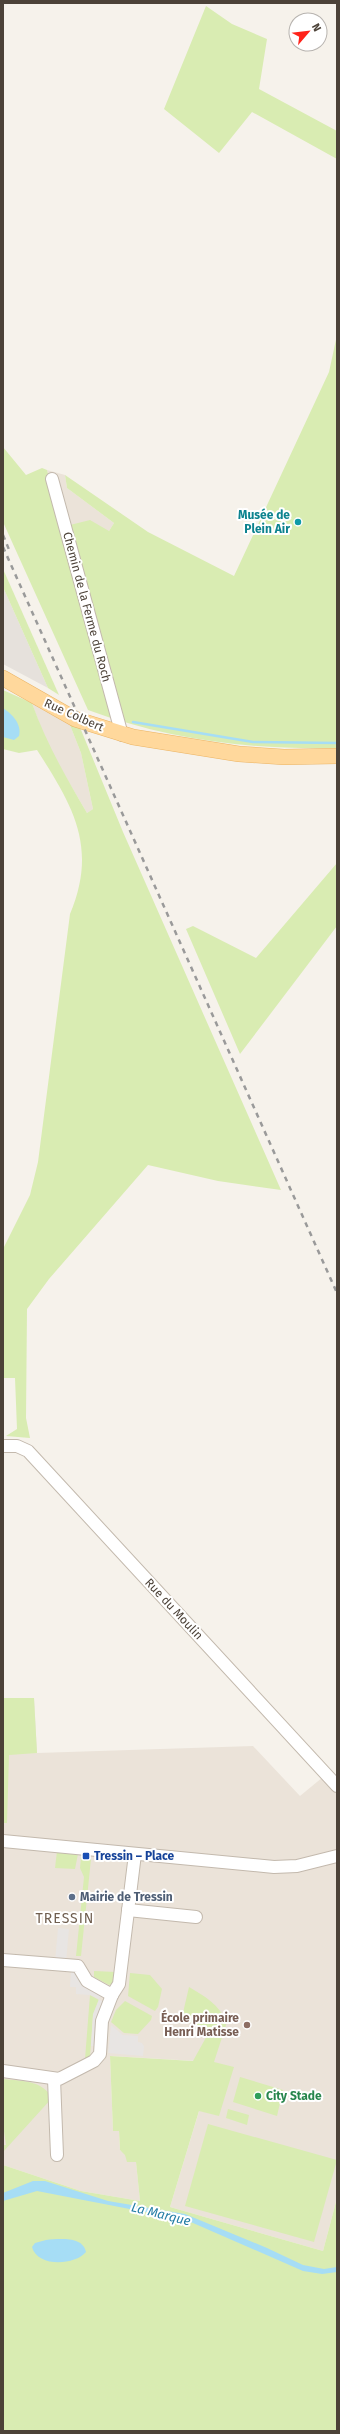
<svg xmlns="http://www.w3.org/2000/svg" width="340" height="2434" viewBox="0 0 340 2434" font-family="'Fira Sans',sans-serif">
<rect width="100%" height="100%" fill="#f6f2eb"/>
<g fill="#ebe3d9">
<polygon points="47,470 65,475 67,488 114,523 109,531 62,527"/>
<polygon points="32,703 68,720 81,753 93,809 87,813 57,762 43,734"/>
<polygon points="3,1698 34,1698 37,1753 253,1746 300,1796 323,1777 337,1792 337,2198 323,2251 170,2207 214,2062 110,2056 113,2131 119,2131 120,2150 136,2162 140,2201 81,2191 3,2165"/>
</g>
<polygon fill="#e6e1dc" points="3,587 48,688 3,664"/>
<g fill="#d9ecb2">
<polygon points="206,6 232,24 267,39 259,89 337,131 337,159 252,112 219,153 164,109"/>
<path d="M 337,335 L 337,748 C 252,750 169,740 88,710 L 3,522 L 3,447 L 26,475 L 42,468 L 47,470 L 62,527 L 90,520 L 109,531 L 114,523 L 67,488 L 65,475 L 148,532 L 234,576 L 329,372 Z"/>
<polygon points="3,569 59,695 48,688 3,587"/>
<path d="M 3,690 L 32,703 C 46,743 66,777 87,813 L 93,809 L 81,753 L 68,720 L 79,725 L 123,832 L 281,1190 L 218,1181 L 148,1165 L 49,1279 L 27,1309 L 26,1418 L 30,1438 L 6,1436 L 17,1429 L 15,1378 L 3,1378 L 3,1249 L 30,1195 L 38,1162 L 70,914 C 98,847 73,806 37,750 L 19,753 L 3,749 Z"/>
<polygon points="337,863 337,926 240,1054 186,929 193,926 256,958"/>
<polygon points="3,1698 34,1698 37,1753 9,1755 7,1823 3,1823"/>
<polygon points="57,1851 78,1854 75,1869 55,1868"/>
<polygon points="81,1857 91,1859 81,1956 76,1956 84,1877 80,1868"/>
<polygon points="94,1971 116,1972 115,1983 109,1985 94,1977"/>
<polygon points="130,1973 150,1975 162,1989 158,2007 155,2011 128,1996"/>
<path d="M 189,1987 C 205,1996 219,2005 227,2022 L 214,2062 L 234,2067 L 219,2116 L 199,2111 L 170,2207 L 323,2251 L 337,2198 L 337,2431 L 3,2431 L 3,2165 L 81,2191 L 140,2201 L 136,2162 L 127,2162 L 125,2155 L 120,2150 L 119,2131 L 113,2131 L 110,2056 L 193,2061 L 209,2032 L 182,2017 Z"/>
<polygon points="90,1995 99,2000 93,2016 90,2057 85,2059"/>
<polygon points="125,2001 152,2016 151,2020 138,2034 124,2033 111,2022 116,2010"/>
<polygon points="240,2077 283,2090 277,2116 233,2102"/>
<path d="M 3,2079 C 22,2081 42,2080 52,2098 L 3,2152 L 3,2145 L 6,2145 L 3,2124 Z"/>
<polygon points="228,2109 249,2115 247,2125 226,2118"/>
<polygon points="208,2124 337,2160 314,2242 185,2206"/>
</g>
<g fill="#e8e5e3">
<polygon points="58,1928 69,1929 66,1962 55,1962"/>
<polygon points="71,1971 82,1972 104,1991 99,1999 109,2006 101,2046 91,2046 93,2014 99,1999 90,1995 76,1994 76,1987 70,1987"/>
<polygon points="111,2025 123,2035 138,2036 138,2042 142,2043 144,2046 143,2056 108,2053"/>
</g>
<g fill="#a6ddf5">
<path d="M 3,708 C 12,714 22,724 19,736 L 14,740 L 3,737 Z"/>
<polygon points="33,2181 45,2181 108,2201 185,2214 267,2248 303,2265 324,2269 337,2267 337,2272 322,2274 303,2271 193,2223 176,2218 37,2191 3,2201 3,2193"/>
<path d="M 46,2240 C 59,2239 83,2236 86,2252 C 74,2266 37,2267 32,2247 L 35,2243 Z"/>
</g>
<g fill="none" stroke-linecap="round" stroke-linejoin="round">
<polyline stroke="#a6ddf5" stroke-width="2.5" points="133,722 253,742 337,743"/>
<defs>
<g id="minor">
<polyline points="52,479 122,735"/>
<polyline points="3,1446 17,1446 28,1451 337,1786"/>
<polyline points="3,1841 274,1867 297,1866 337,1856"/>
<polyline points="128,1910 196,1917"/>
<polyline points="3,1960 78,1966 87,1981 112,1995"/>
<polyline points="112,1995 119,1984 135,1854"/>
<polyline points="3,2071 59,2079 94,2061 100,2054 102,2021 112,1995"/>
<polyline points="54,2079 57,2155"/>
</g>
<polyline id="major" points="3,678 75,719 133,737 239,754 284,757 337,756"/>
</defs>
<use href="#minor" stroke="#c3b9ad" stroke-width="14"/>
<use href="#major" stroke="#ebb464" stroke-width="16"/>
<use href="#minor" stroke="#fff" stroke-width="12"/>
<use href="#major" stroke="#ffd89c" stroke-width="15"/>
<g stroke="#9a9a9a" stroke-width="2.5" stroke-dasharray="5 5" stroke-linecap="butt">
<polyline points="3,535 10,552"/>
<polyline points="3,547 337,1293"/>
</g>
</g>
<circle fill="#0f9aa8" stroke="#fff" stroke-width="1.5" cx="298" cy="522" r="4"/>
<rect fill="#1a4fb4" stroke="#fff" stroke-width="1.5" x="82" y="1852" width="8" height="8" rx="2"/>
<circle fill="#5c6f8a" stroke="#fff" stroke-width="1.5" cx="72" cy="1897" r="4"/>
<circle fill="#8d6e63" stroke="#fff" stroke-width="1.5" cx="247" cy="2025" r="4"/>
<circle fill="#2e9e5b" stroke="#fff" stroke-width="1.5" cx="258" cy="2096" r="4"/>
<g text-anchor="middle" dominant-baseline="central" stroke-width="4" stroke-linejoin="round" paint-order="stroke">
<g font-size="12" font-weight="bold" fill="#0d838f" stroke="#fff" text-anchor="end">
<text x="290" y="515">Musée de<tspan x="290" dy="14">Plein Air</tspan></text>
</g>
<g font-size="12" fill="#4c4238" stroke="#fff">
<text transform="translate(87 607) rotate(75)">Chemin de la Ferme du Roch</text>
<text transform="translate(74 715) rotate(24)">Rue Colbert</text>
<text transform="translate(174 1609) rotate(47)">Rue du Moulin</text>
</g>
<g font-size="12" font-weight="bold" fill="#164399" stroke="#fff" text-anchor="start">
<text x="94" y="1856">Tressin – Place</text>
</g>
<g font-size="12" font-weight="bold" fill="#4e5e75" stroke="#fff" text-anchor="start">
<text x="80" y="1897">Mairie de Tressin</text>
</g>
<g font-size="12" font-weight="bold" fill="#785e54" stroke="#fff" text-anchor="end">
<text x="239" y="2018">École primaire<tspan x="239" dy="14">Henri Matisse</tspan></text>
</g>
<g font-size="12" font-weight="bold" fill="#27864d" stroke="#fff" text-anchor="start">
<text x="266" y="2096">City Stade</text>
</g>
<g font-size="13" font-style="italic" fill="#257ea6" stroke="#fff">
<text transform="translate(161 2214) rotate(14)">La Marque</text>
</g>
<g font-size="14" letter-spacing="1" fill="#6f5e4f" stroke="#fff">
<text x="65" y="1918">TRESSIN</text>
</g>
</g>
<rect width="340" height="2434" fill="none" stroke="#4c4238" stroke-width="8"/>
<g transform="translate(308 32) rotate(62)"><circle r="19" fill="#ffffff" stroke="#b7b3af"/>
<path d="M0-3L7 15L0 10L-7 15Z" fill="#ff231a"/>
<text y="-6" font-size="11" font-weight="bold" text-anchor="middle" fill="#4c4238">N</text>
</g>
</svg>
